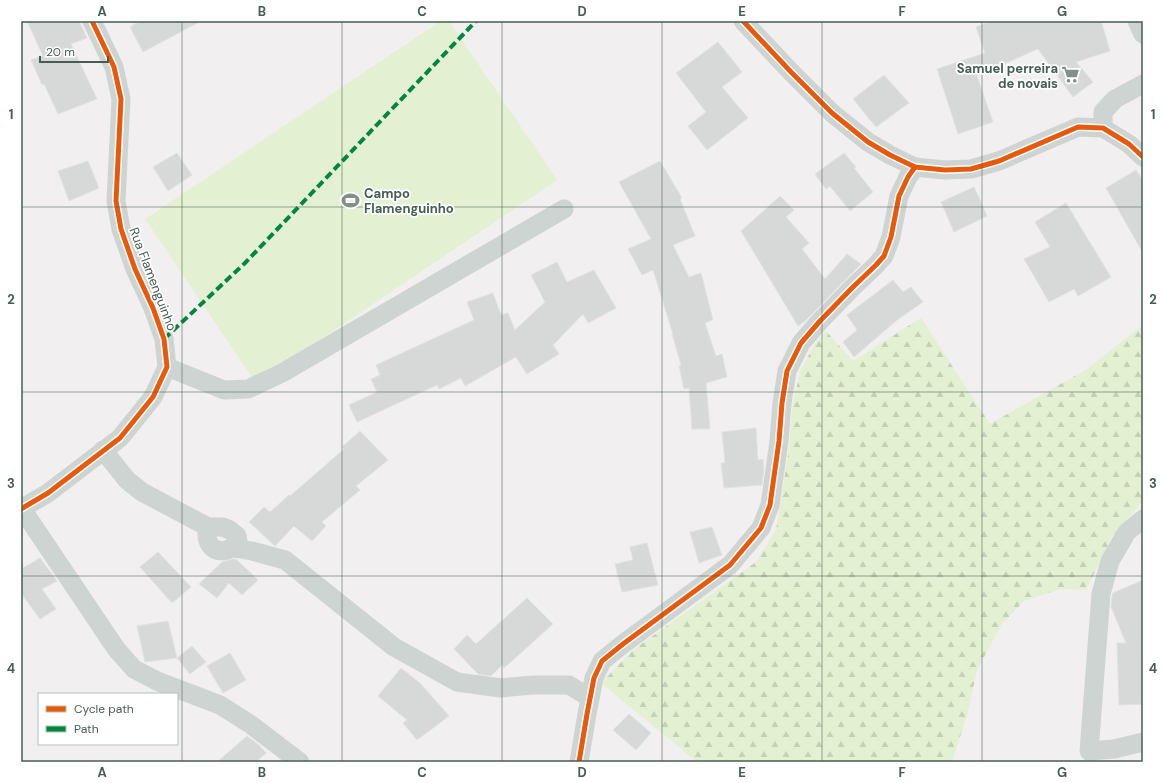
<svg xmlns="http://www.w3.org/2000/svg" width="1164" height="783" viewBox="0 0 1164 783" font-family="'DM Sans',sans-serif">
<defs>
<pattern id="forest-firs" width="22" height="20" patternUnits="userSpaceOnUse"><rect width="22" height="20" fill="#e3f1d2"/><path d="M5 1l3.5 6h-7zM16 11l3.5 6h-7z" fill="#c4d1b6"/></pattern>
</defs>
<rect width="100%" height="100%" fill="#f1eff0"/>
<polygon fill="#e3f1d2" points="441,21 449,21 557,180 256,383 145,219"/>
<polygon fill="url(#forest-firs)" points="921,318 990,424 1087,369 1143,325 1143,501 1112,537 1086,590 1061,589 1024,601 1002,624 977,670 968,712 952,762 697,762 601,683 633,650 756,562 776,530 788,455 793,402 801,369 816,342 826,331 853,361"/>
<g fill="#d7d9d8" stroke="#e2e2e2">
<polygon points="27,21 79,21 87,38 71,44 97,99 58,114 44,84 42,85 31,60 43,56"/>
<polygon points="140,21 201,21 143,52 130,27"/>
<polygon points="992,21 1101,21 1110,51 1076,62 1093,82 1073,97 1038,49 977,76 993,122 958,134 937,69 985,53 976,27"/>
<polygon points="718,42 742,72 722,87 748,118 707,150 688,126 706,112 676,73"/>
<polygon points="884,75 909,103 876,127 853,99"/>
<polygon points="177,153 192,175 168,191 153,167"/>
<polygon points="844,153 856,167 854,168 873,192 850,211 830,186 826,189 815,174"/>
<polygon points="88,161 99,188 69,201 58,171"/>
<polygon points="660,161 682,198 680,199 695,236 673,245 689,277 701,273 713,320 705,323 716,356 722,354 727,377 706,383 710,429 692,429 689,388 684,389 679,366 681,365 672,334 673,334 653,270 642,275 628,249 651,239 619,182"/>
<polygon points="1136,170 1143,181 1143,253 1106,188"/>
<polygon points="974,187 987,216 954,232 941,202"/>
<polygon points="780,196 794,210 786,217 809,243 802,249 825,279 847,254 861,264 805,321 798,326 741,231"/>
<polygon points="1066,203 1111,277 1078,296 1074,289 1049,302 1024,259 1050,247 1035,222"/>
<polygon points="557,262 567,282 594,270 616,308 588,323 583,314 553,345 559,354 527,374 516,357 465,386 461,378 439,389 437,385 357,422 349,405 377,392 371,379 380,375 376,365 474,320 467,302 493,293 501,315 508,313 515,330 545,302 531,275"/>
<polygon points="893,280 903,292 911,287 923,302 897,320 854,357 843,342 857,330 847,315"/>
<polygon points="756,428 758,460 763,459 764,469 762,485 724,488 721,463 725,463 722,432"/>
<polygon points="360,431 388,460 356,486 360,490 322,522 326,526 312,541 294,526 275,546 249,522 264,507 270,512 289,495 290,496 344,449 342,447"/>
<polygon points="712,527 722,555 699,563 690,532"/>
<polygon points="647,543 658,585 622,592 615,564 633,560 630,547"/>
<polygon points="158,552 191,587 172,603 140,567"/>
<polygon points="40,558 57,581 42,589 56,609 40,619 21,593 21,569"/>
<polygon points="233,559 236,559 258,580 242,595 229,583 217,598 199,584 222,562"/>
<polygon points="1143,580 1143,647 1142,647 1143,704 1119,705 1117,643 1126,643 1111,607 1112,596 1113,593"/>
<polygon points="527,598 553,624 504,668 502,665 491,676 478,674 454,649 467,635 476,644"/>
<polygon points="168,621 177,658 145,662 137,626"/>
<polygon points="192,646 206,662 190,674 177,658"/>
<polygon points="230,653 246,680 223,693 207,666"/>
<polygon points="401,668 420,683 449,716 417,740 403,723 407,720 378,696"/>
<polygon points="629,714 651,733 636,750 613,730"/>
<polygon points="247,736 258,744 266,753 256,762 217,762"/>
</g>
<g fill="none" stroke-linecap="round" stroke-linejoin="round">
<g stroke="#ced4d1" stroke-width="19">
<polyline points="743,21 791,72 832,113 868,142 890,155 915,167 945,170 971,169 999,161 1078,127 1103,128 1129,144 1143,157"/>
<polyline points="1137,21 1143,34"/>
<polyline points="1103,128 1103,112 1115,99 1143,84"/>
<polyline points="167,367 224,390 248,389 282,373 564,209"/>
<path d="M 103,450 L 127,480 L 142,492 L 208,527 L 223,527 L 230,530 L 237,536 L 238,542 C 224,559 202,550 208,527"/>
<polyline points="21,509 48,493 120,438 153,397 167,367 164,339 153,308 135,269 121,229 116,201 121,99 114,67 92,21"/>
<polyline points="22,509 117,650 134,669 157,681 220,705 250,724 300,762"/>
<polyline points="1143,519 1127,532 1110,561 1101,594 1089,751 1114,749 1143,742"/>
<polyline points="234,548 252,551 285,560 394,647 457,682 501,688 532,685 569,685 590,698"/>
<polyline points="579,762 587,714 594,678 602,661 623,644 730,565 761,528 770,505 779,441 782,403 787,371 801,343 820,321 852,288 876,265 884,256 891,237 899,196 908,177 915,167"/>
</g>
<polyline stroke="#00873e" stroke-width="4" stroke-dasharray="8 4" stroke-linecap="butt" points="164,339 245,263 476,21"/>
<defs>
<g id="cycleway">
<polyline points="743,21 791,72 832,113 868,142 890,155 915,167 945,170 971,169 999,161 1078,127 1103,128 1129,144 1143,157"/>
<polyline points="21,509 48,493 120,438 153,397 167,367 164,339 153,308 135,269 121,229 116,201 121,99 114,67 92,21"/>
<polyline points="579,762 587,714 594,678 602,661 623,644 730,565 761,528 770,505 779,441 782,403 787,371 801,343 820,321 852,288 876,265 884,256 891,237 899,196 908,177 915,167"/>
</g>
</defs>
<use href="#cycleway" stroke="#fff" stroke-width="8"/>
<use href="#cycleway" stroke="#e8590c" stroke-width="5"/>
</g>
<path fill="none" stroke="#455e53" stroke-width="1" stroke-opacity="0.55" d="M 182,21 L 182,762M 342,21 L 342,762M 502,21 L 502,762M 662,21 L 662,762M 822,21 L 822,762M 982,21 L 982,762M 21,207 L 1143,207M 21,392 L 1143,392M 21,576 L 1143,576"/>
<defs>
<symbol id="supermarket-bare" viewBox="-9 -9 18 18"><path d="M-6-5.5h2.5l.6 2H6L4.5 2H-2.5L-4.4-4H-6ZM-1.5 3.2a1.3 1.3 0 1 0 .1 0ZM3 3.2a1.3 1.3 0 1 0 .1 0Z" fill="#81918a" stroke="#fff" stroke-width="2.5" paint-order="stroke"/></symbol>
<symbol id="stadium-bare" viewBox="-9 -9 18 18"><path d="M0-5a6.5 5 0 1 0 0 10a6.5 5 0 1 0 0-10ZM-3.5-1.8h7v3.6h-7Z" fill="#81918a" stroke="#fff" stroke-width="2.5" paint-order="stroke"/></symbol>
</defs>
<g fill-rule="evenodd">
<use href="#supermarket-bare" x="1058" y="62" width="25" height="25"/>
<use href="#stadium-bare" x="338" y="188" width="25" height="25"/>
</g>
<g text-anchor="middle" dominant-baseline="central" stroke-width="3.5" stroke-linejoin="round" paint-order="stroke">
<g font-size="13" font-weight="bold" fill="#455e53" stroke="#fff" text-anchor="end">
<text x="1058" y="68">Samuel perreira<tspan x="1058" dy="15">de novais</tspan></text>
<text x="364" y="193" text-anchor="start">Campo<tspan x="364" dy="15">Flamenguinho</tspan></text>
</g>
<g font-size="13" fill="#455e53" stroke="#fff">
<text transform="translate(153 279) rotate(69)">Rua Flamenguinho</text>
</g>
</g>
<rect width="1164" height="783" fill="none" stroke="#ffffff" stroke-width="44"/>
<rect x="38" y="693" width="140" height="52" fill="#ffffff" stroke="#b5bfba"/>
<rect x="46" y="706" width="20" height="6" fill="#e8590c" stroke="#b5bfba"/>
<text x="74" y="713" font-size="12" fill="#455e53">Cycle path</text>
<rect x="46" y="726" width="20" height="6" fill="#00873e" stroke="#b5bfba"/>
<text x="74" y="733" font-size="12" fill="#455e53">Path</text>
<path d="M40 56v6h68v-6" fill="none" stroke="#455e53" stroke-width="2"/>
<text x="46" y="56" font-size="12" fill="#455e53" stroke="#ffffff" stroke-width="3" paint-order="stroke">20 m</text>
<rect x="22" y="22" width="1120" height="739" fill="none" stroke="#455e53" stroke-width="1.5"/>
<g font-size="13" text-anchor="middle" font-weight="bold" fill="#455e53">
<text x="102" y="16">A</text>
<text x="262" y="16">B</text>
<text x="422" y="16">C</text>
<text x="582" y="16">D</text>
<text x="742" y="16">E</text>
<text x="902" y="16">F</text>
<text x="1062" y="16">G</text>
<text x="11" y="119">1</text>
<text x="1153" y="119">1</text>
<text x="11" y="304">2</text>
<text x="1153" y="304">2</text>
<text x="11" y="488">3</text>
<text x="1153" y="488">3</text>
<text x="11" y="673">4</text>
<text x="1153" y="673">4</text>
<text x="102" y="777">A</text>
<text x="262" y="777">B</text>
<text x="422" y="777">C</text>
<text x="582" y="777">D</text>
<text x="742" y="777">E</text>
<text x="902" y="777">F</text>
<text x="1062" y="777">G</text>
</g>
</svg>
